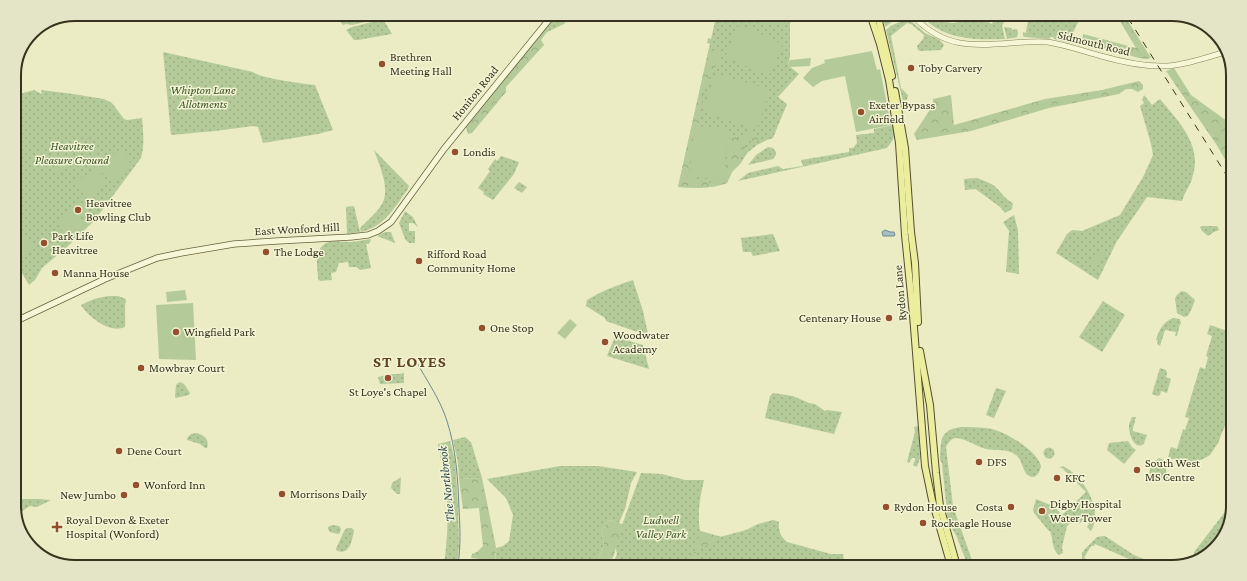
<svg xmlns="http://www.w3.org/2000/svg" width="1247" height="581" viewBox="0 0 1247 581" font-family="'Crimson Pro',serif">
<defs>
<pattern id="green-dots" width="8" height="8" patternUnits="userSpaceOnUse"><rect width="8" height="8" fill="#b4ca99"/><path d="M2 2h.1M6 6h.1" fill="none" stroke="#9bae83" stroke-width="1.8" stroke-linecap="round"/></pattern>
<pattern id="forest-crowns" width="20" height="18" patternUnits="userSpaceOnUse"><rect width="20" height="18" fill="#b4ca99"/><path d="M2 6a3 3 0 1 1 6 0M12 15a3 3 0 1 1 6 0" fill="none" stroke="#9bae83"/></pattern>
</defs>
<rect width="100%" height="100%" fill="#ebecc4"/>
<g fill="url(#green-dots)">
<polygon points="334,15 381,15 383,18 352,25 346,24 343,25 340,21"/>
<polygon points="554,16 571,16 564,24 545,33"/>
<path d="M 790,17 L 790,57 L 788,65 L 799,74 L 778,97 L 787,104 L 773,138 L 767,140 L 757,145 L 747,153 L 741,163 L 732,172 L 727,183 C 710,189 695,188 678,187 L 710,44 L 707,43 L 708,38 L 711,39 L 716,18 Z"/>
<polygon points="883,17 905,18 892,22 885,27"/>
<path d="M 923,18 L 940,18 L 947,22 L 952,23 L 960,22 L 965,18 C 974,18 983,19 992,24 L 995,18 L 1006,18 L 1002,26 L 1005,39 C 974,40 947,40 923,18 Z"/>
<polygon points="1016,18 1029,18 1037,20 1038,18 1080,18 1071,37 1057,35 1027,35 1027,33 1026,32 1028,21"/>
<polygon points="383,19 392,34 358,40 354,40 346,30 352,27"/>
<path d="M 910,20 L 925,33 L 940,40 L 944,45 L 941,50 L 920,51 L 918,50 L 917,46 L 923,39 L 924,35 L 911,24 L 907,23 L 891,36 L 901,88 L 908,95 L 907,100 L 903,101 L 886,30 C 892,24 901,21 910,20 Z"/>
<polygon points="1004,27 1012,28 1012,30 1017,29 1018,32 1017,37 1007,39"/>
<path d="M 163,52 L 253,72 C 259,78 304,84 315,85 L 333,130 L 318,134 L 263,143 L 258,127 L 253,126 L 215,131 L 171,135 Z"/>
<path d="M 34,90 L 42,94 L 41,90 L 73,94 L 104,99 L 112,103 L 124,119 L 127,120 L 142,118 C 143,132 145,144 141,158 L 94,221 L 67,247 L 42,268 L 35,280 L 29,285 L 14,260 L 14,95 L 16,95 Z"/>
<path d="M 1144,95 L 1152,105 L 1160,99 C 1178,121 1202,144 1193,175 C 1191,185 1185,191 1182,201 L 1147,197 L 1117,241 L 1098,280 L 1056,253 L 1067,234 L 1071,231 L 1073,230 L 1082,231 L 1120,215 L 1143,177 L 1153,155 L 1151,144 L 1140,106 L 1144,103 L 1142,100 Z"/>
<path d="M 893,125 C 895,137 895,138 887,148 L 738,181 L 748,173 L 778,166 L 783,169 L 803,166 L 801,160 L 849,152 L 849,148 L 853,148 L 857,143 L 856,135 L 874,133 L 874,129 Z"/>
<polygon points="768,147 773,148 776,152 776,155 773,159 748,165 756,155"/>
<path d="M 374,150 L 409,186 L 408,189 C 394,208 385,226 361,232 L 360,228 C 368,220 378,212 383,202 C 390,188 379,164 374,150 Z"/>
<polygon points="501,156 519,162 514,174 493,200 483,194 484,192 478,188 490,171 488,169 495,159 497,161"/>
<path d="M 977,178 C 982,180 988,182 993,185 C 1000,190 1004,199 1013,203 L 1012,209 L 1005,213 L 1000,207 L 977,190 L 975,189 L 965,190 L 964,179 Z"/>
<polygon points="519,182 527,187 522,193 514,188"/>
<polygon points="354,206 360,232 347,234 346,207"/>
<polygon points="405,211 413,217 418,227 413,223 409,223 409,231 415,231 415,243 409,243 405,239 399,223"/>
<polygon points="1014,215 1018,230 1019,274 1006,272 1009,231 1003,222"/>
<polygon points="1203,226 1216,226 1218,227 1219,230 1214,232 1208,236 1202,231 1200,227"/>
<polygon points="385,232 391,232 395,243 377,236"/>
<path d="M 773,234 L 780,251 C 771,252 762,255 753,256 L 751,252 L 743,252 L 741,238 Z"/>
<path d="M 371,239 L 369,244 L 366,244 L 371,268 L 360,270 L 356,267 L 349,267 L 348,262 L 339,263 L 336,272 L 331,273 L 332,280 L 320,281 L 318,279 C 318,270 315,259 319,251 C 324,237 341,242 352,242 C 358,241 365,240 371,239 Z"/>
<path d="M 633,280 L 643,311 L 648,334 L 646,335 L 606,321 L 605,318 L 586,306 L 587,300 C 602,291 617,285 633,280 Z"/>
<polygon points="1182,291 1186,292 1195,300 1192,308 1188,316 1184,317 1177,313 1175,299 1176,296 1180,292"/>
<path d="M 109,296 L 118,296 L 126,299 C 124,309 126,318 125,327 C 109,334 89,317 81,305 C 90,300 99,297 109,296 Z"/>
<polygon points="1103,301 1125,315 1102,352 1079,337"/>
<path d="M 1173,318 L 1180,319 L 1181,324 L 1180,324 L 1177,336 L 1175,336 L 1176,332 L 1165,330 L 1160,346 L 1157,344 L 1158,341 L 1156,340 C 1159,330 1163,322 1173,318 Z"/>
<polygon points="1210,325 1230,332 1229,417 1221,435 1218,443 1210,455 1203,459 1191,463 1180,462 1174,459 1171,459 1171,457 1168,457 1171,447 1177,449 1183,429 1185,430 1189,418 1185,417 1200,367 1205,369 1208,357 1206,356 1212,336 1207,334"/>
<polygon points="615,337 643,345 649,369 607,356"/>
<polygon points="1160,368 1166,370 1167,373 1166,377 1171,379 1167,393 1161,391 1160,395 1157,396 1152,394"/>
<polygon points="404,373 404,383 380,384 378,377 390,374 399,374"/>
<polygon points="180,382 184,384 190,393 189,395 176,398 175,397 176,385 178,383"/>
<polygon points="996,388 1006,391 994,418 986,415"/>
<polygon points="773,393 793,396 809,403 815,404 825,411 827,410 842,412 834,434 765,418 770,396"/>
<path d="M 1132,417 L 1136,417 L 1133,428 L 1133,431 L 1147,435 L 1144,443 L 1145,443 C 1135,452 1129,435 1129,426 C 1129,422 1131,421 1132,417 Z"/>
<polygon points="918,426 920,458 917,467 913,465 915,460 915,458 912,458 909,463 907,462 915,432 914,427"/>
<path d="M 961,427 C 969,427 978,427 986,428 C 1002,429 1037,450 1041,466 C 1040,472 1036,480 1029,476 C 1022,472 1023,460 1016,455 C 1007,448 996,451 986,449 C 978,447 964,438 957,438 C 951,438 948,443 946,447 L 953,506 L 974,566 L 968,566 L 956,535 L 948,522 L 942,463 L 940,460 C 941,441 939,430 961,427 Z"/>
<path d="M 197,433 C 204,435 210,440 207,448 L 205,448 L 200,444 L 187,440 L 187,438 L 191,434 Z"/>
<polygon points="465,437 471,442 482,478 459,479 458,463 453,440"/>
<path d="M 450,441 L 455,460 L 458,504 L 459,547 L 457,564 L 444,564 C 448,537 449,508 445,480 C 443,468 440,456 438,444 Z"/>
<polygon points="1128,441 1132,447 1136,450 1124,464 1107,450 1109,443"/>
<circle cx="1049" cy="453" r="5.5"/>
<polygon points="1159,458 1164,460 1168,480 1166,482 1149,473 1152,464"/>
<polygon points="560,466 598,466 637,472 631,483 625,509 619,523 610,520 601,530 604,545 595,565 495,564 496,548 503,546 509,541 513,515 506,498 487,479"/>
<path d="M 1063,466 C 1083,476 1104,509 1091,531 L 1087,527 L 1089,524 L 1084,519 L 1079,524 L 1075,519 L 1067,526 L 1062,547 L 1063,553 L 1059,555 C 1052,551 1053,538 1050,531 L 1049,531 L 1034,513 L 1033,510 L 1036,499 L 1055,507 L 1060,513 L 1063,514 L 1086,492 L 1062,468 L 1059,468 Z"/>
<path d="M 641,473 L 662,474 L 685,480 L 704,480 C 700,497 697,514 700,531 L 720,537 L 746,530 L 758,524 L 773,520 L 779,522 C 778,531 781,537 787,542 L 831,554 L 843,554 L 845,566 L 612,565 L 617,554 L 615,544 Z"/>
<polygon points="401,477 400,494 397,494 391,488 392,483"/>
<polygon points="14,499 39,499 51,500 37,507 30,506 16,515 14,510"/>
<polygon points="1228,508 1228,530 1206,556 1194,555 1194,552"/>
<polygon points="332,525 339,526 341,529 340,533 338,534 330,532 328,529 328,527"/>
<path d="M 347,528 L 352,528 L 354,531 C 352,541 349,557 336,550 L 336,549 L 344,531 Z"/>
<polygon points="1105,536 1134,555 1163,567 1147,567 1095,544 1094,546 1091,546 1084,558 1099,564 1099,567 1091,567 1082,563 1082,553 1085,549 1097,537"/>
</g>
<g fill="url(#forest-crowns)">
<polygon points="554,16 568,16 555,21 541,40 544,45 506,87 506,92 472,133 468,134 466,127 535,39"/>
<polygon points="1118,18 1126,18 1151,58 1146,59 1139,58 1082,43 1083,34 1136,48"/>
<polygon points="1023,32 1027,33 1027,35 1057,35 1071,37 1072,39 1070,43 1054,39 1053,37 1051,37 1049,39 1025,37 1023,36"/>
<path d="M 709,48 C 715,49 720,52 722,58 L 710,73 L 697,121 L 688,172 L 692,180 L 712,183 L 724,180 L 731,130 L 734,136 L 739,140 L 747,133 L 751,133 L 753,135 L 764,134 C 757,145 749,137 744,146 L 746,149 L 741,154 L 741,161 L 733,169 L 727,183 C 710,189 695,188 678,187 Z"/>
<polygon points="1174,68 1191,95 1231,124 1232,132 1232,171 1216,144 1166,71"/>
<polygon points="1139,81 1143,85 1143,89 1138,92 1132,89 1126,89 1119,94 1049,108 971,131 917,140 914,134 933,105 933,99 951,95 954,125 1045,99 1102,90"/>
<polygon points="482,478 496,547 495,561 471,558 472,554 477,552 483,546 479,508 463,509 459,479"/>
<polygon points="610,520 622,524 614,555 609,565 595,565 604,545 601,530"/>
<polygon points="700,531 722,537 698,550 696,548"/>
<polygon points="694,552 696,552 703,565 687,565"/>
</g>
<g fill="#b4ca99">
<polygon points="761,19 788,19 788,23 761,24"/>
<polygon points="739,24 783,44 769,76 725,57"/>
<polygon points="872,51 877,70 880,69 891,125 856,132 845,76 822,81 813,87 803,78 812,68 825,63 824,60"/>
<polygon points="811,58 810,66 790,67 788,65 790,60"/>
<polygon points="716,73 770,90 757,129 703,112"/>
<polygon points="695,126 729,130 723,180 689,176"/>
<polygon points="120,149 132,165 112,181 100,164"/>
<polygon points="68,159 72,163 60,174 56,169"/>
<polygon points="97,167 109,183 88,199 76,182"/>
<polygon points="73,210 85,226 68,239 56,222"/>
<polygon points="24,233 34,250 23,256 14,241 14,239"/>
<polygon points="1099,251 1105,255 1096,268 1090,264"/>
<polygon points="185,290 187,300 167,302 166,292"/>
<polygon points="193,303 196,360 159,359 156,305"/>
<polygon points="570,319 577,325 565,339 557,333"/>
</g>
<polygon fill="#a6bfc0" stroke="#6d8b8e" points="885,230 890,232 894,232 895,235 894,236 883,236 882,232"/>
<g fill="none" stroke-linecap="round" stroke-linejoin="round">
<path stroke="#6d8b8e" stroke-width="1" d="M 416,361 C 427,381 440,399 447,421 C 456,449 458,479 459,509 C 460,527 461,546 458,564"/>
<defs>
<path id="tertiary" d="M 915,18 C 945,48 972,46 1011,43 C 1023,42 1036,41 1048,42 C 1066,45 1083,51 1101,56 C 1122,62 1145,67 1167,66 C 1187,65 1207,57 1226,52"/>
<polyline id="secondary" points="14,322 105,279 157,258 181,253 234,244 277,241 351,237 368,235 378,231 391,222 444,149 552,16"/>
<g id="primary">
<polyline points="871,17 880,44 889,80 899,143 905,235 913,315 925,466 932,500 951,566"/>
<polyline points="878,17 892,76"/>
<polyline points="895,91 905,148 911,232 915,263 918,322"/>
<polyline points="920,351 930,405 936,473 940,506 957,566"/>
</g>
</defs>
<use href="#tertiary" stroke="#86815b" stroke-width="6"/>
<use href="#secondary" stroke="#68613e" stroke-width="7"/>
<use href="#primary" stroke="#544d2f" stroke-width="8"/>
<use href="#tertiary" stroke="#f6f7d7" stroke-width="5"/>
<use href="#secondary" stroke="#f6f7d7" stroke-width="5.5"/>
<use href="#primary" stroke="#ecee9e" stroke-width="6"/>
<polyline stroke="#37331f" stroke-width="1" stroke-dasharray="7 7" stroke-linecap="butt" points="1128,18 1232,184"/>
</g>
<g fill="#934f2e" stroke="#f3f4d4" stroke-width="1.5">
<circle cx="382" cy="64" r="4"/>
<circle cx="911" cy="68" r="4"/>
<circle cx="861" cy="112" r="4"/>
<circle cx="455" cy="152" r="4"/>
<circle cx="78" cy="210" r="4"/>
<circle cx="44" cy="243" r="4"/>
<circle cx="266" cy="252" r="4"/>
<circle cx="419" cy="261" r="4"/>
<circle cx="55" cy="273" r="4"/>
<circle cx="889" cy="318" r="4"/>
<circle cx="482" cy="328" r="4"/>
<circle cx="176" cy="332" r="4"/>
<circle cx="605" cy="342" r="4"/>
<circle cx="141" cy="368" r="4"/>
<circle cx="388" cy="378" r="4"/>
<circle cx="119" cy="451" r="4"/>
<circle cx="979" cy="462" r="4"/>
<circle cx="1137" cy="470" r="4"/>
<circle cx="1057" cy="478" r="4"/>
<circle cx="136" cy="485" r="4"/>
<circle cx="282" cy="494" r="4"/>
<circle cx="124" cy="495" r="4"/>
<circle cx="886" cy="507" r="4"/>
<circle cx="1011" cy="507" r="4"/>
<circle cx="1042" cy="511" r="4"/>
<circle cx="923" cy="523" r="4"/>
<path d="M55 521h4v4h4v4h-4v4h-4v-4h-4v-4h4z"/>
</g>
<g text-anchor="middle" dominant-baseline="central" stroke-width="3" stroke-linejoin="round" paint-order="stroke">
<g font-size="12" fill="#37331f" stroke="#f3f4d4">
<text transform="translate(1094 43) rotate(14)">Sidmouth Road</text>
<text transform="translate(475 93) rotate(-51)">Honiton Road</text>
<text transform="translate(297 229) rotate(-3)">East Wonford Hill</text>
<text transform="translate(900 293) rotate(-95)">Rydon Lane</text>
</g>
<g font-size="12" fill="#37331f" stroke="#f3f4d4" text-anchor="start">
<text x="390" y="57">Brethren<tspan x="390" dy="14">Meeting Hall</tspan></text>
<text x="919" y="68">Toby Carvery</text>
<text x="869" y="105">Exeter Bypass<tspan x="869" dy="14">Airfield</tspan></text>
<text x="463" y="152">Londis</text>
<text x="86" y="203">Heavitree<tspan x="86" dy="14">Bowling Club</tspan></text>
<text x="52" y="236">Park Life<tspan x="52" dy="14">Heavitree</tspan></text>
<text x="274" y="252">The Lodge</text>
<text x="427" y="254">Rifford Road<tspan x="427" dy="14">Community Home</tspan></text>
<text x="63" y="273">Manna House</text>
<text x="881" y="318" text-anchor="end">Centenary House</text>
<text x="490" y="328">One Stop</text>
<text x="184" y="332">Wingfield Park</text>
<text x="613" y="335">Woodwater<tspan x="613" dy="14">Academy</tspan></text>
<text x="149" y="368">Mowbray Court</text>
<text x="388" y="392" text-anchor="middle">St Loye's Chapel</text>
<text x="127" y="451">Dene Court</text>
<text x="987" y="462">DFS</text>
<text x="1145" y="463">South West<tspan x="1145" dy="14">MS Centre</tspan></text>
<text x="1065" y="478">KFC</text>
<text x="144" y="485">Wonford Inn</text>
<text x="290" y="494">Morrisons Daily</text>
<text x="116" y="495" text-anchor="end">New Jumbo</text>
<text x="1050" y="504">Digby Hospital<tspan x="1050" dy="14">Water Tower</tspan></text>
<text x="894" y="507">Rydon House</text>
<text x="1003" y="507" text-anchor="end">Costa</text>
<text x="66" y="520">Royal Devon &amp; Exeter<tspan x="66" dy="14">Hospital (Wonford)</tspan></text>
<text x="931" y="523">Rockeagle House</text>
</g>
<g font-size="12" font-style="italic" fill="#395326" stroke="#f3f4d4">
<text x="203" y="90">Whipton Lane<tspan x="203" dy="14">Allotments</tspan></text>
<text x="72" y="146">Heavitree<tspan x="72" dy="14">Pleasure Ground</tspan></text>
<text x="661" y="520">Ludwell<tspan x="661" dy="14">Valley Park</tspan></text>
</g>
<g font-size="13" font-style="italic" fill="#2f4c56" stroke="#f3f4d4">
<text transform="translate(446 484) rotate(-96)">The Northbrook</text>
</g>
<g font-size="16" font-weight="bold" letter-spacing="1" fill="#624420" stroke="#f3f4d4">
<text x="410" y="361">ST LOYES</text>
</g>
</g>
<path d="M0 0H1247V581H0ZM75 21H1172A54 54 0 0 1 1226 75V506A54 54 0 0 1 1172 560H75A54 54 0 0 1 21 506V75A54 54 0 0 1 75 21Z" fill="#e4e5c6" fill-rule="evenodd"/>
<path fill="none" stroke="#37331f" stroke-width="2" d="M75 21H1172A54 54 0 0 1 1226 75V506A54 54 0 0 1 1172 560H75A54 54 0 0 1 21 506V75A54 54 0 0 1 75 21Z"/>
</svg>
